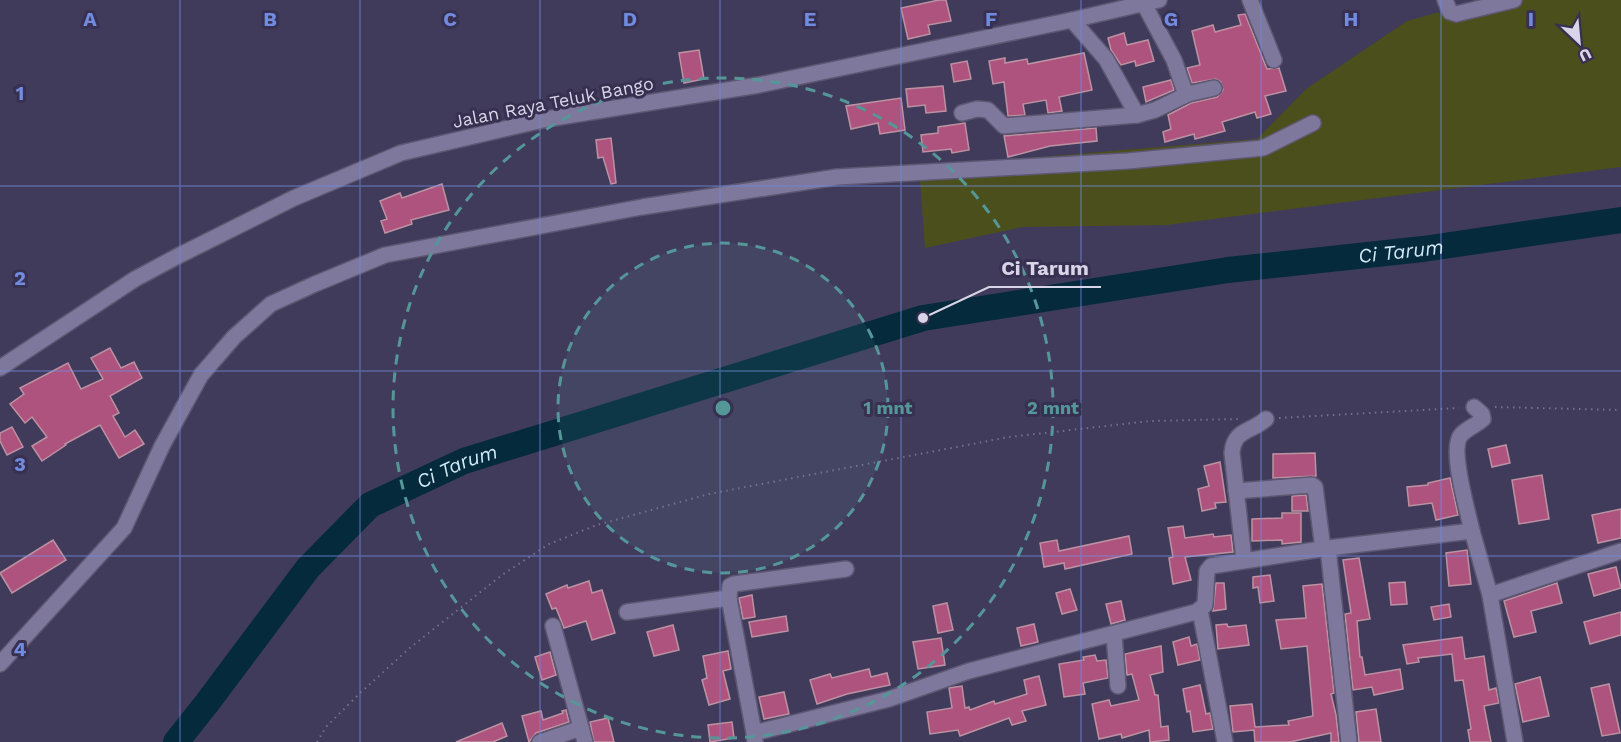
<svg xmlns="http://www.w3.org/2000/svg" width="1621" height="742" viewBox="0 0 1621 742" font-family="'Work Sans',sans-serif">
<rect width="100%" height="100%" fill="#413b5b"/>
<polygon fill="#4b4f1b" points="1484,0 1621,0 1621,167 1167,225 1023,227 925,248 919,167 1257,139 1306,89 1407,21"/>
<g fill="none" stroke-linecap="round" stroke-linejoin="round">
<path stroke="#042a3b" stroke-width="26" id="s1" d="M 176,742 L 207,703 L 308,568 L 370,505 L 464,461 L 923,318 L 1228,270 L 1423,249 L 1621,220"/>
</g>
<g fill="#ae537d" stroke="#bc92a3" stroke-width="1.5">
<polygon points="939,0 946,0 951,21 928,25 930,34 908,39 901,8"/>
<polygon points="1245,14 1267,69 1279,68 1286,91 1265,96 1271,114 1257,118 1255,112 1222,122 1225,131 1195,139 1194,134 1165,142 1163,132 1171,129 1168,115 1191,103 1217,97 1223,90 1221,82 1216,79 1192,83 1187,68 1200,65 1192,31 1213,25 1215,32 1241,25 1238,15"/>
<polygon points="1124,33 1127,45 1148,40 1154,61 1136,66 1135,61 1121,65 1111,50 1108,38"/>
<polygon points="699,50 704,79 684,83 679,53"/>
<polygon points="1084,53 1092,90 1059,97 1062,111 1048,113 1046,100 1023,104 1025,115 1008,116 1004,82 993,84 989,61 1005,58 1005,63 1027,59 1028,64"/>
<polygon points="967,61 971,79 954,82 951,64"/>
<polygon points="1171,80 1174,90 1146,102 1143,87"/>
<polygon points="943,86 946,111 926,113 925,105 908,107 906,89"/>
<polygon points="901,98 905,130 880,134 878,123 851,129 846,106"/>
<polygon points="965,123 969,150 952,153 951,149 923,152 921,135 938,133 938,127"/>
<polygon points="1096,128 1097,141 1050,146 1008,157 1004,136"/>
<polygon points="611,138 616,183 611,184 603,157 598,158 596,140"/>
<polygon points="442,184 449,210 411,220 412,224 385,233 381,221 387,219 380,201 400,193 402,198"/>
<polygon points="110,348 121,368 134,362 142,378 110,396 119,413 113,416 125,437 135,430 144,444 119,458 100,425 65,444 66,445 42,461 32,446 47,437 32,417 25,423 10,404 24,394 20,388 68,363 81,389 103,379 91,358"/>
<polygon points="12,427 23,447 7,455 0,441 0,433"/>
<polygon points="1506,445 1510,463 1492,467 1488,449"/>
<polygon points="1315,453 1316,476 1273,478 1273,454"/>
<polygon points="1220,462 1226,502 1215,503 1216,508 1202,511 1198,489 1209,486 1204,466"/>
<polygon points="1542,475 1549,519 1519,524 1512,480"/>
<polygon points="1450,478 1458,515 1436,520 1432,503 1409,506 1407,487 1428,485 1428,483"/>
<polygon points="1306,495 1308,511 1292,511 1292,496"/>
<polygon points="1621,509 1621,538 1598,543 1592,515"/>
<polygon points="1282,513 1301,513 1301,542 1282,544 1282,540 1252,541 1252,519 1282,518"/>
<polygon points="1183,526 1185,538 1213,534 1214,537 1231,535 1233,552 1185,557 1191,580 1173,584 1169,558 1173,557 1168,528"/>
<polygon points="1129,536 1132,554 1065,569 1064,563 1044,567 1040,543 1057,540 1059,551"/>
<polygon points="53,540 66,560 12,593 0,573"/>
<polygon points="1467,550 1471,584 1449,586 1446,553"/>
<polygon points="1359,558 1370,619 1357,621 1360,657 1362,657 1365,675 1400,669 1403,689 1374,695 1372,687 1353,690 1345,614 1351,613 1343,560"/>
<polygon points="1616,567 1621,588 1594,596 1588,574"/>
<polygon points="1270,575 1274,601 1260,603 1258,587 1253,588 1253,577"/>
<polygon points="589,581 592,593 602,590 615,633 592,640 586,621 564,628 556,608 552,609 546,594 567,585 568,588"/>
<polygon points="1405,582 1407,604 1391,605 1389,583"/>
<polygon points="1216,583 1224,583 1226,609 1213,611"/>
<polygon points="1557,583 1562,603 1531,611 1536,632 1514,637 1504,601"/>
<polygon points="1322,584 1334,693 1331,694 1336,715 1339,742 1331,742 1331,733 1290,742 1255,742 1254,730 1233,732 1230,706 1252,704 1255,727 1289,725 1288,721 1313,716 1307,646 1281,649 1276,620 1306,618 1303,586"/>
<polygon points="1070,589 1077,610 1062,614 1056,593"/>
<polygon points="752,595 755,617 743,619 739,598"/>
<polygon points="1121,601 1125,620 1111,624 1106,604"/>
<polygon points="947,603 953,630 938,633 933,606"/>
<polygon points="1449,604 1451,617 1434,620 1431,607"/>
<polygon points="1621,612 1621,635 1590,644 1584,622"/>
<polygon points="786,616 788,631 752,637 749,622"/>
<polygon points="1034,624 1038,642 1021,646 1017,628"/>
<polygon points="1227,624 1228,627 1246,625 1249,645 1218,649 1216,625"/>
<polygon points="673,625 679,650 654,656 647,632"/>
<polygon points="1189,637 1191,646 1197,644 1200,660 1178,665 1173,642"/>
<polygon points="1462,637 1465,659 1484,656 1489,690 1496,688 1499,703 1484,706 1491,742 1470,742 1468,730 1471,729 1463,680 1455,681 1452,654 1418,658 1419,662 1407,664 1403,645"/>
<polygon points="941,638 945,665 918,669 913,642"/>
<polygon points="1161,646 1163,672 1150,675 1155,695 1158,695 1161,727 1168,726 1169,740 1150,742 1149,730 1122,738 1121,734 1099,739 1092,704 1109,700 1111,706 1139,700 1132,674 1127,675 1125,654"/>
<polygon points="728,651 731,669 723,671 730,699 709,705 702,680 707,678 703,656"/>
<polygon points="550,652 556,675 542,680 535,657"/>
<polygon points="1095,655 1097,661 1106,660 1108,678 1083,683 1085,694 1064,697 1059,664 1084,660 1083,657"/>
<polygon points="869,669 871,677 887,673 890,685 847,694 817,704 810,680 830,674 832,678"/>
<polygon points="1039,676 1046,705 1022,711 1026,721 1012,725 1009,718 960,736 958,730 930,734 927,712 952,708 949,688 962,686 965,708 969,707 970,710 994,701 995,704 1027,694 1024,680"/>
<polygon points="1540,677 1549,716 1523,722 1515,684"/>
<polygon points="1609,684 1620,733 1602,736 1591,688"/>
<polygon points="1200,685 1206,714 1210,713 1213,729 1193,732 1190,711 1187,712 1183,689"/>
<polygon points="784,692 789,714 764,719 759,697"/>
<polygon points="1376,709 1381,742 1359,742 1356,712"/>
<polygon points="566,710 569,722 536,733 529,742 522,716 541,711 543,720 563,713 562,711"/>
<polygon points="608,718 614,742 594,742 590,722"/>
<polygon points="732,722 734,738 710,742 708,725"/>
<polygon points="502,723 507,736 493,742 456,742"/>
</g>
<g fill="none" stroke-linecap="round" stroke-linejoin="round">
<defs>
<g id="minor">
<polyline points="1250,0 1274,60"/>
<polyline points="1445,0 1450,12 1456,14 1514,0"/>
<polyline points="1144,4 1174,60 1186,95"/>
<polyline points="1072,20 1106,59 1137,115"/>
<polyline points="962,113 977,109 988,110 1004,126 1137,115 1155,110 1188,94 1214,88"/>
<polyline points="1236,491 1312,485 1315,487 1323,549"/>
<path d="M 1472,531 C 1468,512 1449,449 1461,435 C 1467,428 1477,425 1483,419 L 1482,414 L 1474,407"/>
<polyline points="1328,548 1349,742"/>
<path d="M 1244,560 L 1232,453 C 1234,429 1250,433 1266,419"/>
<polyline points="1490,595 1621,551"/>
<polyline points="1200,610 1225,742"/>
<polyline points="627,612 729,598"/>
<polyline points="553,626 585,742"/>
<polyline points="1114,634 1118,686"/>
<polyline points="0,664 124,528 162,446 201,375 234,337 271,304 315,284 385,255 642,207 837,177 1128,161 1263,148 1313,123"/>
<polyline points="754,733 729,598 730,586 734,584 846,569"/>
<polyline points="540,742 581,728"/>
<polyline points="755,742 754,733 889,699 969,671 1196,612 1205,605 1207,571 1211,566 1328,548 1472,531 1490,595 1515,742"/>
</g>
<polyline id="secondary" points="0,368 135,279 178,256 294,198 401,153 547,119 759,85 1072,20 1159,0"/>
</defs>
<use href="#minor" stroke="#5d5772" stroke-width="18"/>
<use href="#secondary" stroke="#5d5772" stroke-width="18"/>
<g stroke="#75708b" stroke-width="2" stroke-dasharray="1.5 4.5" stroke-linecap="butt">
<polyline points="1495,407 1621,410"/>
<polyline points="1279,418 1459,408"/>
<polyline points="317,742 326,727 360,693 411,647 502,575 549,544 597,525 709,494 1009,437 1150,421 1238,419"/>
</g>
<use href="#minor" stroke="#7e789c" stroke-width="15"/>
<use href="#secondary" stroke="#7e789c" stroke-width="15"/>
</g>
<path fill="none" stroke="#718be0" stroke-width="1.5" stroke-opacity="0.55" d="M 180,0 L 180,742M 360,0 L 360,742M 540,0 L 540,742M 720,0 L 720,742M 901,0 L 901,742M 1081,0 L 1081,742M 1261,0 L 1261,742M 1441,0 L 1441,742M 0,186 L 1621,186M 0,371 L 1621,371M 0,556 L 1621,556"/>
<circle cx="723" cy="408" r="165" fill="#559799" fill-opacity=".12"/>
<g fill="none" stroke="#559799" stroke-width="3" stroke-dasharray="10 8">
<circle cx="723" cy="408" r="165"/>
<circle cx="723" cy="408" r="330"/>
</g>
<g text-anchor="middle" dominant-baseline="central" stroke-width="6" stroke-linejoin="round" paint-order="stroke">
<g font-size="18" fill="#d8d5e9" stroke="#373050">
<text transform="translate(553 102) rotate(-11)">Jalan Raya Teluk Bango</text>
</g>
<g font-size="20" font-style="italic" fill="#d0e8f6" stroke="#373050">
<text stroke="none"><textPath href="#s1" startOffset="1374">Ci Tarum</textPath></text>
<text stroke="none"><textPath href="#s1" startOffset="402">Ci Tarum</textPath></text>
</g>
</g>
<g font-size="20" text-anchor="middle" font-weight="bold" fill="#718be0" stroke="#373050" stroke-width="6" stroke-linejoin="round" paint-order="stroke">
<text x="90" y="26">A</text>
<text x="270" y="26">B</text>
<text x="450" y="26">C</text>
<text x="630" y="26">D</text>
<text x="810" y="26">E</text>
<text x="991" y="26">F</text>
<text x="1171" y="26">G</text>
<text x="1351" y="26">H</text>
<text x="1531" y="26">I</text>
<text x="20" y="100">1</text>
<text x="20" y="285">2</text>
<text x="20" y="471">3</text>
<text x="20" y="656">4</text>
</g>
<circle cx="723" cy="408" r="9" fill="#559799" stroke="#373050" stroke-width="3"/>
<g font-size="18" text-anchor="middle" font-weight="bold" fill="#559799" stroke="#373050" stroke-width="6" stroke-linejoin="round" paint-order="stroke">
<text x="888" y="414">1 mnt</text>
<text x="1053" y="414">2 mnt</text>
</g>
<path fill="none" stroke="#d8d5e9" stroke-width="2" d="M923 318L989 287H1101"/>
<circle fill="#d8d5e9" stroke="#373050" stroke-width="2" cx="923" cy="318" r="6"/>
<g font-size="20" text-anchor="middle" font-weight="bold" fill="#d8d5e9" stroke="#373050" stroke-width="6" stroke-linejoin="round" paint-order="stroke">
<text x="1045" y="275">Ci Tarum</text>
</g>
<g transform="translate(1579 42) rotate(154)" stroke="#373050" stroke-width="4.5" paint-order="stroke">
<path d="M0-4.5L10 22L0 15L-10 22Z" fill="#d8d5e9"/>
<text y="-9" font-size="16" font-weight="bold" text-anchor="middle" fill="#d8d5e9">U</text>
</g>
</svg>
